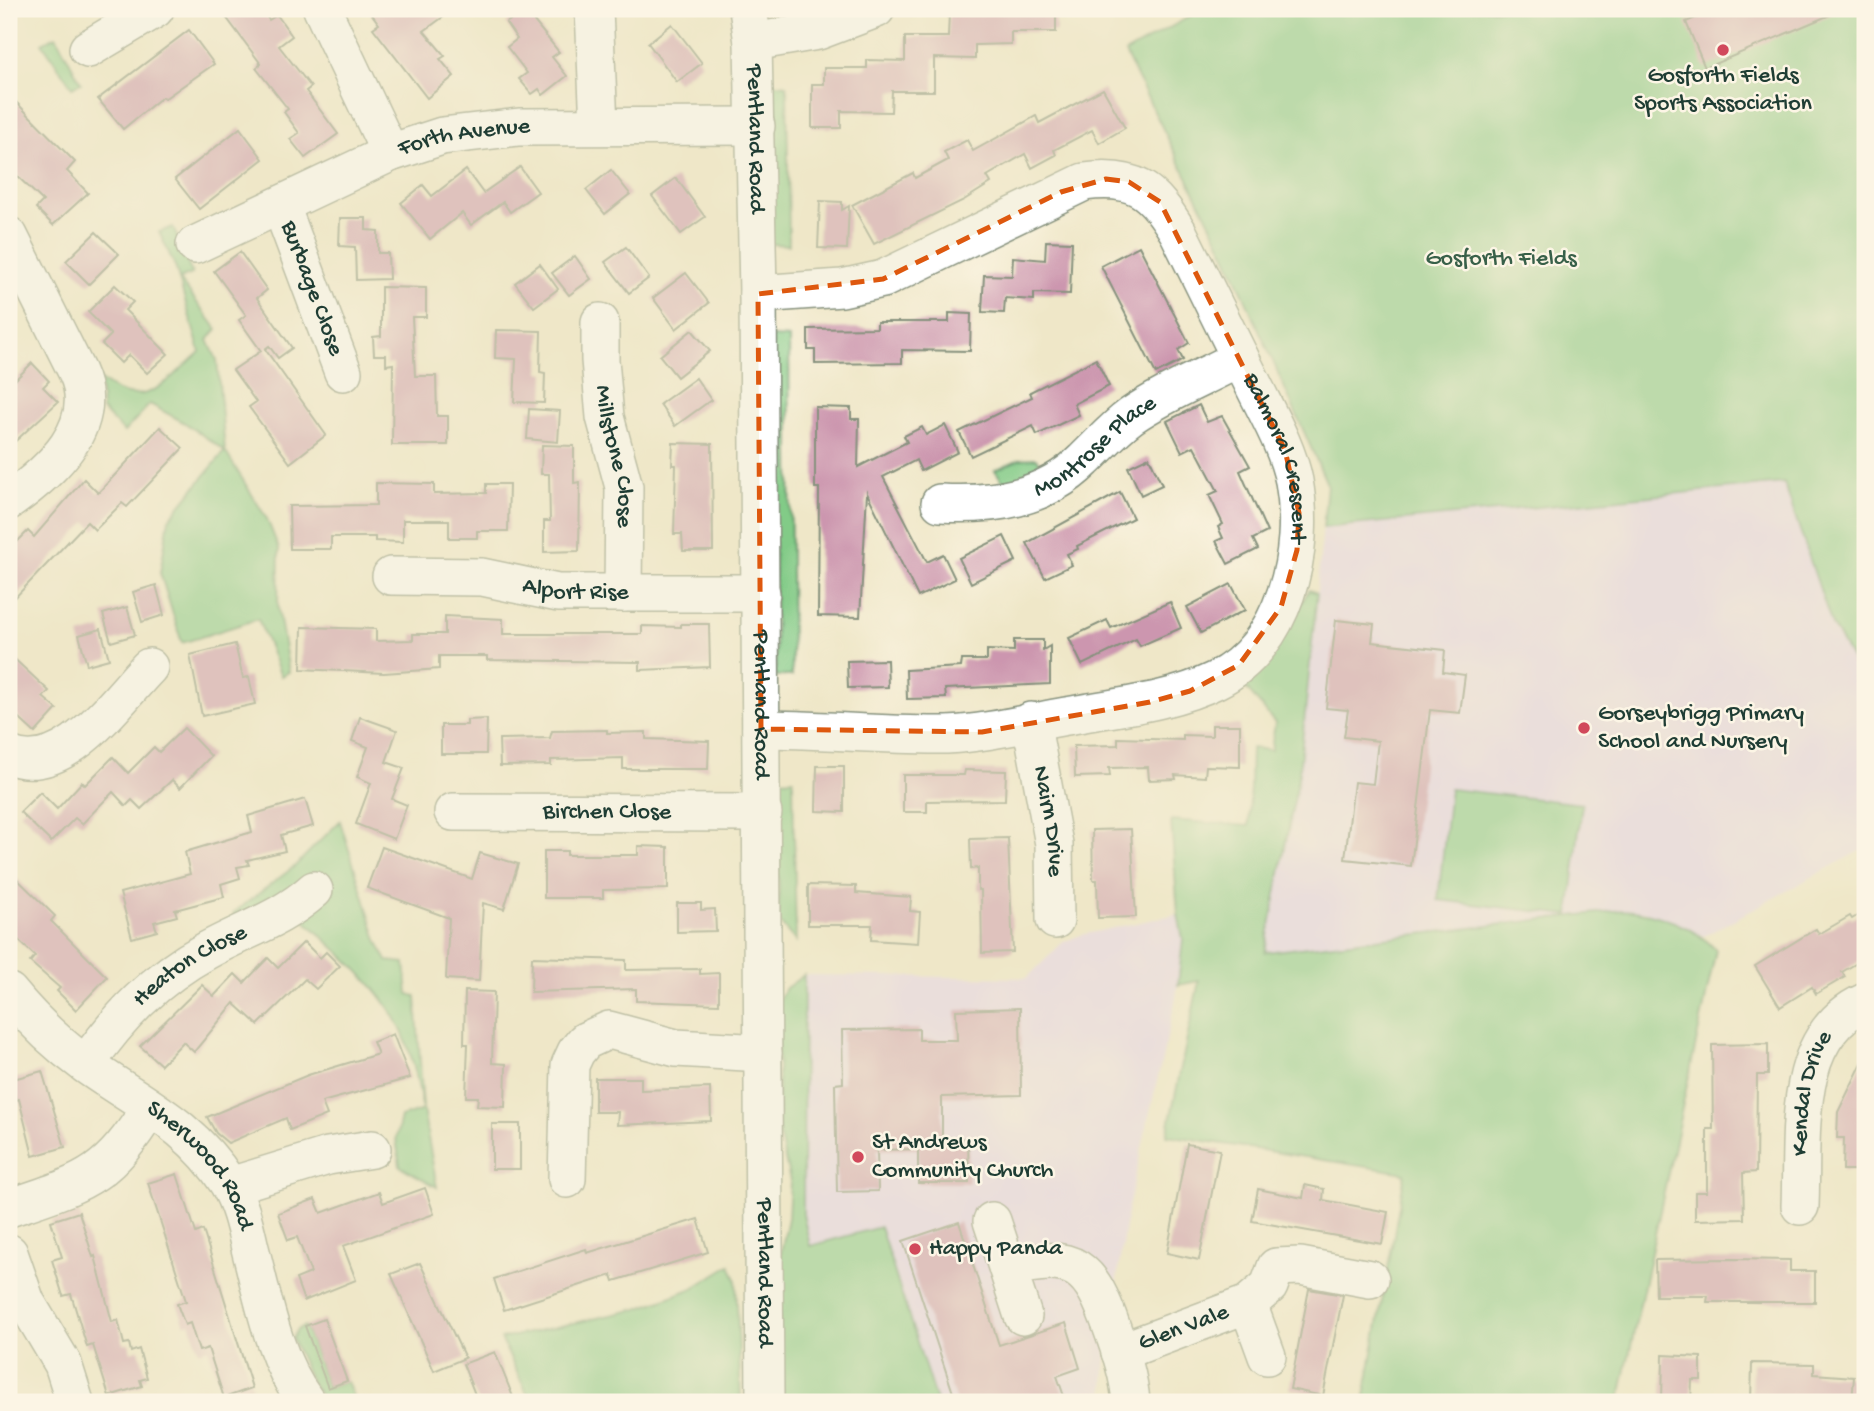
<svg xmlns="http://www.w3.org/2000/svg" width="1874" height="1411" viewBox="0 0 1874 1411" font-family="'Gochi Hand',sans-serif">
<rect width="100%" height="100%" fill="#fcf5e5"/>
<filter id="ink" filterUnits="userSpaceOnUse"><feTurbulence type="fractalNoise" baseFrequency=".0143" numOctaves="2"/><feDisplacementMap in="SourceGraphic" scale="14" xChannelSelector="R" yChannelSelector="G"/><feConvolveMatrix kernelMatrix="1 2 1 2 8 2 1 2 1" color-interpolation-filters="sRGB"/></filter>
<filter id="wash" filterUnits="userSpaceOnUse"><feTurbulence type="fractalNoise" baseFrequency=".00686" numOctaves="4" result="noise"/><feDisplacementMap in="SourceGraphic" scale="28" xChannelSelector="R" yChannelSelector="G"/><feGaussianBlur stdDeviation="1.57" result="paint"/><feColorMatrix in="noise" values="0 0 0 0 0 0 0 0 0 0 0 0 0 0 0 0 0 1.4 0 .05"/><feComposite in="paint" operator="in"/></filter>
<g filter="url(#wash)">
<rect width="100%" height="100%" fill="#efe7c8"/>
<g fill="#e5d3f1">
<polygon points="1784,483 1832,625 1865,683 1865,848 1704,936 1644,911 1264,952 1299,773 1323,528"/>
<polygon points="1178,914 1183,939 1176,998 1127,1212 1106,1352 1103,1402 929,1402 936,1401 810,1246 803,1214 804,975 1027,978 1063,942 1081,935"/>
</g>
<g fill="#82cb87" stroke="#50845e" stroke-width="2">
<polygon points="1203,9 1865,9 1865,683 1832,625 1784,483 1323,528 1327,484 1227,257 1125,53"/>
<polygon points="56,36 81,83 72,87 42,43"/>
<polygon points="770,83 787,85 789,245 770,244"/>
<path d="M 173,227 L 192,274 L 179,279 L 217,329 L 208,340 L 217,360 L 225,451 L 267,519 L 279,549 L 278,608 L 289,672 L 281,676 L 258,619 L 182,643 L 160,573 L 169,519 L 225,451 L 185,423 L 150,404 L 124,432 L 102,410 L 100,380 C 144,415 166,381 200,352 L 175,266 L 159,232 Z"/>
<polygon points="772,337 789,338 792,676 776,676"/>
<polygon points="1037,458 1045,472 1008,489 995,470 1020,459"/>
<path d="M 1309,590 L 1317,593 L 1299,773 L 1265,952 L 1623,910 C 1655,912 1695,926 1716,950 L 1619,1402 L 1364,1402 L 1405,1173 L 1167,1135 L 1199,981 L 1178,985 L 1183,939 L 1178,914 L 1171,820 L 1249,826 L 1251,748 L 1271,750 L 1275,723 L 1241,682 L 1280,640 Z"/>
<polygon points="793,779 796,942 779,922 778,780"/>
<polygon points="1450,789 1582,804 1569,915 1438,900"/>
<path d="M 340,821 L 377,940 L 387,961 L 405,963 L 408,994 L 416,996 L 423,1110 L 437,1187 L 400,1166 L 396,1138 L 401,1117 L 423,1110 C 417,1077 409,1036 389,1008 C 366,974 333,947 303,919 L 237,925 L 233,913 L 295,866 Z"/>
<polygon points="804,975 803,1214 810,1246 880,1227 936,1401 783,1402 778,1337 781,1252 788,1218 790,1181 778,1129 778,1001 786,988"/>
<polygon points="730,1265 736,1279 741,1402 531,1402 501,1339 638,1309 693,1288"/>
<polygon points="305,1326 328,1388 347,1381 355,1402 326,1402 313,1386 292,1339 297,1329"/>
</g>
<g id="blocks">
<g fill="#cc96af">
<polygon points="237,9 261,9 269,20 277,15 292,36 279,46 311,87 306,91 338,134 305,158 290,139 299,133 284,112 288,109 256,68 261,64 226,17"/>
<polygon points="368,9 454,9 424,31 445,56 440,59 454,76 427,98 373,28 379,24"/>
<polygon points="985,9 1056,9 1056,32 1011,32 1011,44 975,45 975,59 934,58 934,91 892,91 891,112 841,111 841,128 812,128 812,84 824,84 824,68 867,68 867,60 905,61 905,37 948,37 949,13 985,14"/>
<polygon points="1695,9 1844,9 1705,68 1686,22 1698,17"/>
<polygon points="525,10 559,52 552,57 567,76 543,95 539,89 532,94 519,79 527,73 507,47 517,39 506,23"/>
<polygon points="672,24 702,63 677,82 648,43"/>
<polygon points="189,30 214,64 164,99 162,97 123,129 98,99"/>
<polygon points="1103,89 1125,128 1099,143 1092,130 1054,150 1056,155 1032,168 1025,154 987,176 991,183 964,200 874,244 852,205 913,173 915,178 948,160 944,152 967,140 973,151 1036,116 1039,123"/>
<polygon points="9,95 75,162 67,171 88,193 53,225 36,208 43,201 9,168 9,157 18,148 9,138"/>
<polygon points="240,128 263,159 199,209 175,179"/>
<polygon points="520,167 538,192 510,212 503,202 471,225 462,213 430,239 401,203 423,185 432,196 466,170 483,193"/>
<polygon points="611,170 630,194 605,214 586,190"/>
<polygon points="676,178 705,217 681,234 652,196"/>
<polygon points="820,201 842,202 842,210 849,206 847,249 818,248"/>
<polygon points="340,218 366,218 366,230 378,231 378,253 388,253 389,279 356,280 355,247 339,246"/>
<polygon points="96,232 119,254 89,284 66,261"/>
<polygon points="1046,241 1072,242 1070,294 1034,293 1034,300 1005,298 1004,313 982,312 984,275 1012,276 1013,257 1045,260"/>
<polygon points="1139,246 1189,343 1178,350 1183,360 1156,374 1101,266"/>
<polygon points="626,247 649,278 629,293 605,262"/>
<polygon points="240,252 267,290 257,298 292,348 278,358 269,346 265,349 326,435 290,463 249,407 256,402 233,370 261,351 239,320 246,315 214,271"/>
<polygon points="575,256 591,279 569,295 552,273"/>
<polygon points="540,264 558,289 534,307 515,283"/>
<polygon points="686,273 709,303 676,329 653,298"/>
<polygon points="115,285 133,302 125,310 168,354 147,373 129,355 121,363 102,344 111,335 88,312"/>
<polygon points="381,287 426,288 426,317 412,317 415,376 436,376 437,416 448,416 448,445 392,445 393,364 386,365 386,355 374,355 373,337 381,336"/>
<polygon points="949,313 971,314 970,351 902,350 902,363 815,364 815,350 808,350 808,329 877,328 877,322 949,322"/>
<polygon points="496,330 541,331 540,372 545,373 544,403 514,402 516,359 495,358"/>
<polygon points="692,330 710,351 677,377 660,356"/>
<polygon points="1096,359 1109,386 1074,404 1079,415 1037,435 1033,426 971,456 959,432 1032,397 1030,392"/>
<polygon points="32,363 49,381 43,387 58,402 9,447 9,386"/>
<polygon points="696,378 711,400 675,426 660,404"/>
<polygon points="1199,405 1207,422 1222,416 1250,466 1240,471 1267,532 1253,539 1258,549 1228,564 1216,541 1223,538 1218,527 1223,524 1209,495 1218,491 1194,446 1182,452 1167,421"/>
<polygon points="815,407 851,408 851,419 859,419 858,467 907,442 904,436 922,427 926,435 945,425 958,452 921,471 916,460 883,477 927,562 943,554 955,579 918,597 867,493 860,617 818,616 819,488 815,488"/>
<polygon points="529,409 560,411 558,442 527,439"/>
<polygon points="160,427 183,448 127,507 122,503 95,530 87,522 9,604 9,550 28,531 34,537 84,479 98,493"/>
<polygon points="673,443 712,444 713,551 683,551 682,534 674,534 676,465 672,465"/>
<polygon points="542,445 574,446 574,483 580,482 579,551 544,552 544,521 550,521 549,474 541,474"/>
<polygon points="1149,457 1162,485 1141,495 1128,467"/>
<polygon points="376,483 434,484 434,494 486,493 486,484 509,484 508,531 477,531 477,538 449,538 449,520 403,520 403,542 375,541 375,537 331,537 331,549 290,549 289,506 376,505"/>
<polygon points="1120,492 1133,518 1077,546 1078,549 1067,554 1072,565 1045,578 1027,543"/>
<polygon points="1004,536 1016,561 971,583 959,558"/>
<polygon points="1231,584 1245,610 1201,633 1187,607"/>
<polygon points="156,585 164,615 142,622 133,592"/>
<polygon points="1170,602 1181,628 1140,646 1136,639 1082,665 1069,638 1107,620 1111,628"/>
<polygon points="127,607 135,635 111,642 103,614"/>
<polygon points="445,616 503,619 503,634 642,634 642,626 681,627 681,624 709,624 710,667 640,670 640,662 487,660 487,656 439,656 439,669 384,673 301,669 302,627 376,629 376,641 413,640 413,634 445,634"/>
<polygon points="1336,620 1374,624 1372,642 1445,650 1443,672 1465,675 1460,713 1430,710 1411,866 1345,859 1354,782 1373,784 1378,741 1344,737 1348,710 1326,708"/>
<polygon points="101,629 109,659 87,665 79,635"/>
<polygon points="1014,640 1043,640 1043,650 1050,646 1050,684 945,689 946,698 907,699 906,670 961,667 962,660 987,660 987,650 1014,651"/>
<polygon points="235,644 243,678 249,677 255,704 202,716 190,655"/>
<polygon points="9,654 49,691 43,697 57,709 35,733 9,709"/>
<polygon points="887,660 888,687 848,688 847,661"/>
<polygon points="360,717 397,730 386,762 404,768 392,799 407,805 394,839 356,824 371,783 357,777 368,747 352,741"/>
<polygon points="487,719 486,754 441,754 441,725 467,725 467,720"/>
<polygon points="1212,725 1240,725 1240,767 1206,766 1205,777 1175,775 1176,779 1149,780 1148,767 1109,768 1110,776 1075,777 1074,746 1118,745 1118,738 1183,740 1183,735 1212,736"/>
<polygon points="184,728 211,756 180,788 172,780 141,809 132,800 126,806 113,792 82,824 75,818 51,842 20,812 40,792 57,809 82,782 85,785 113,757 128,773 154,747 159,752"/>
<polygon points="607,730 607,733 646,732 646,739 709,741 708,769 623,769 623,758 551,760 551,765 500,766 499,739 550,738 552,731"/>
<polygon points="817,766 844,766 844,812 816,811"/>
<polygon points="965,770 1006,771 1005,800 927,801 927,812 903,812 903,775 964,775"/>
<polygon points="305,799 313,826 281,835 285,851 247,860 249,865 237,867 240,878 221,884 224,897 175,910 177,916 154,922 157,931 132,938 120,893 190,874 185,852 252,832 248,816"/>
<polygon points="1131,829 1136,917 1098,918 1097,880 1093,880 1092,830"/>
<polygon points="1008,838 1013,952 982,953 981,890 978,890 978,868 971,869 970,839"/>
<polygon points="638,846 668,847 668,889 603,890 603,898 544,898 544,851 567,851 567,855 638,855"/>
<polygon points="382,847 472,879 480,853 518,864 504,909 483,903 479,981 446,979 449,918 367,888"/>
<polygon points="9,871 55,916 51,921 107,977 76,1010 57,991 60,988 30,962 35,956 9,931"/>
<polygon points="808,885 856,886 856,893 911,897 910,911 920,912 918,943 871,940 872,925 808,925"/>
<polygon points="677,903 701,903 701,910 715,909 716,931 677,932"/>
<polygon points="1865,911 1865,958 1842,972 1845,977 1816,994 1812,987 1780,1007 1755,966 1816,929 1819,934 1850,916 1852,919"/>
<polygon points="304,942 320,958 326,952 340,966 316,989 305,979 258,1025 234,1003 194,1052 183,1042 161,1065 140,1046 202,985 214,996 235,974 244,983 268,958 278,968"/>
<polygon points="532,957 626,960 626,970 700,969 700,974 719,973 719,1004 636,1001 636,989 531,992"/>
<polygon points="465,991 494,992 492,1063 506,1064 505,1107 477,1106 478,1097 466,1097 468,1044 464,1044"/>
<polygon points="1020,1008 1021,1095 942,1097 942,1139 968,1138 969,1183 918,1183 918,1149 877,1150 878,1191 837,1192 835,1084 843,1083 842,1030 919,1029 919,1040 957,1040 956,1010"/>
<polygon points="393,1034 410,1078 322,1102 327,1115 290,1130 286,1118 228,1143 216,1133 207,1117 308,1075 378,1054 373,1042"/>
<polygon points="1768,1044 1768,1075 1757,1075 1756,1172 1743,1173 1744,1219 1695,1220 1695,1192 1707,1192 1707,1129 1713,1129 1712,1045"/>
<polygon points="1865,1057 1865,1170 1843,1170 1844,1138 1837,1138 1838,1112"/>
<polygon points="42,1071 65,1147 33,1156 19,1099 16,1100 10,1080"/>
<polygon points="595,1078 641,1078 641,1090 710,1088 711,1121 617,1125 618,1112 595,1112"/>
<rect x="492" y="1124" width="28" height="45"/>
<polygon points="1187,1144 1220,1150 1199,1260 1167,1253"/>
<polygon points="177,1174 196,1233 203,1230 252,1388 224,1398 208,1348 199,1351 190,1323 185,1325 177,1304 186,1301 148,1183"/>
<polygon points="1305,1185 1324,1189 1323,1200 1388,1212 1382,1244 1252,1221 1258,1189 1303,1198"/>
<polygon points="425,1188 434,1214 343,1246 356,1280 304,1301 296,1279 311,1273 297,1237 288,1240 278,1213 315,1199 321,1213 379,1192 383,1203"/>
<polygon points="79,1212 93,1257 95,1256 112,1322 118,1320 124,1344 129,1343 131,1352 139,1349 147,1378 140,1380 142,1386 109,1396 93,1345 87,1347 71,1294 63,1296 52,1260 62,1257 51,1221"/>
<polygon points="698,1219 708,1252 614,1281 612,1275 504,1310 494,1279 586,1249 587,1253"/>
<polygon points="959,1222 999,1345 1066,1323 1080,1368 1057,1376 1066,1402 956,1402 903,1241"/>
<polygon points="1732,1259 1790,1260 1790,1271 1815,1271 1815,1302 1707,1302 1708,1296 1656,1296 1655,1260"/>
<polygon points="420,1263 465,1358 434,1371 391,1274"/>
<polygon points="1309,1289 1343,1295 1323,1396 1290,1389"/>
<polygon points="324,1319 347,1381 328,1388 305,1326"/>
<polygon points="495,1352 515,1402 478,1402 463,1364"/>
<polygon points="1663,1355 1701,1357 1701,1380 1692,1380 1691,1402 1662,1402"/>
<polygon points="1752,1363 1814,1364 1814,1374 1854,1377 1852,1402 1751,1402"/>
</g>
</g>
</g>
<g filter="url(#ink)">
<use href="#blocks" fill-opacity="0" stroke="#87927e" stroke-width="2"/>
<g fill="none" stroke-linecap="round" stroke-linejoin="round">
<defs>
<g id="minor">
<polyline points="322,9 390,153"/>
<polyline points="594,9 599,126"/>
<path id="s1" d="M 748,9 L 753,42 L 758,294 L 765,1402"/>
<polyline points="753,42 818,31 876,9"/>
<polyline points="88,49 155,9"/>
<path id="s2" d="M 281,206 L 343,372"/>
<path d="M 9,236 L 77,372 C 102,426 50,472 9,501"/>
<path id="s3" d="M 195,245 L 390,153 L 442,136 L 519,127 L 756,126"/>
<path id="s4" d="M 758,294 L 842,288 L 883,279 L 1084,182 C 1135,175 1153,190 1178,232 C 1203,283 1228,333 1253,384 C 1268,415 1287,447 1294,481 C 1307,551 1285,646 1216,680 C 1173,701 1124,706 1078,714 C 1034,721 991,733 947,735 C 885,736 823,729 761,729"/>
<path id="s5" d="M 600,322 L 600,360 L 605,417 L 624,487 L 623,593"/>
<path id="s6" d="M 940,503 C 993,506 1045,499 1084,460 C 1100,445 1113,429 1131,416 C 1164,393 1205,377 1240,358"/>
<path id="s7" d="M 391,576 L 482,577 L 558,593 L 761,593"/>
<path id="s8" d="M 1031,721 L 1054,844 L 1055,920"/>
<path d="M 9,755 C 64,778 114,703 149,667"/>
<path id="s9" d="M 453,812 L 763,813"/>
<path id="s10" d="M 9,992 C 32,1020 57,1044 86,1065 C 141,1104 190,1124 228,1183 C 240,1203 245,1226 250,1248 C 264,1302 273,1357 306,1402"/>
<path id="s11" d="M 86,1064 C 119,1017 155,979 206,951 C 244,930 282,919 314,890"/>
<polyline points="567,1179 570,1065 576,1052 585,1041 609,1030 676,1048 763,1053"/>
<polyline points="230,1186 328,1156 372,1149"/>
<path id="s12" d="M 1800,1206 C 1803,1137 1790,1036 1865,1002"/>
<path d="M 9,1208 C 85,1182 106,1179 150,1108"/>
<polyline points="992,1221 1023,1316"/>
<polyline points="9,1253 26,1302 63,1364 75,1402"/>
<path d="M 1008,1269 C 1075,1250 1091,1268 1112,1328 C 1121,1353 1129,1376 1131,1402"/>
<polyline points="1248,1304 1267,1356"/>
<path id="s13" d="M 1120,1352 L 1248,1304 L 1269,1286 L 1276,1267 L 1300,1266 L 1370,1279"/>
</g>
</defs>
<use href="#minor" stroke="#87927e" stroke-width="40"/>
<use href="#minor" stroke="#fff" stroke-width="37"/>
</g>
</g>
<path d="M0 0H1874V1411H0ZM 1106,179 L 1129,182 L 1160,202 L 1285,450 L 1299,513 L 1297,550 L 1281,607 L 1239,665 L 1190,691 L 1150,702 L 982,732 L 761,729 L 758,294 L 883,279 L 1061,192 Z" fill="#efe7c8" fill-opacity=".55" fill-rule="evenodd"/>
<path fill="none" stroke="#de580e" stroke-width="5" stroke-dasharray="14 9" stroke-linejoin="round" d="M 1106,179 L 1129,182 L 1160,202 L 1285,450 L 1299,513 L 1297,550 L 1281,607 L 1239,665 L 1190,691 L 1150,702 L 982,732 L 761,729 L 758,294 L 883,279 L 1061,192 Z"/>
<g fill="#d1495b" stroke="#fcf5e5" stroke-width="2.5">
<circle cx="1723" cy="50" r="7"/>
<circle cx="1584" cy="728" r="7"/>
<circle cx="858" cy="1157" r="7"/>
<circle cx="915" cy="1249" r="7"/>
</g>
<g text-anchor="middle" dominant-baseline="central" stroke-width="5" stroke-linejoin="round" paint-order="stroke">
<g font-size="24" fill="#1f3d34" stroke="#fcf5e5" text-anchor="start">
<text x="1723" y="76" text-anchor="middle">Gosforth Fields<tspan x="1723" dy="28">Sports Association</tspan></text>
<text x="1598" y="714">Gorseybrigg Primary<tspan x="1598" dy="28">School and Nursery</tspan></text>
<text x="872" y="1143">St Andrews<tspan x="872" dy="28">Community Church</tspan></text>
<text x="929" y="1249">Happy Panda</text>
</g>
<g font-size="24" fill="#1f3d34" stroke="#fcf5e5">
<text stroke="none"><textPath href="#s1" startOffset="130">Pentland Road</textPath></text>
<text stroke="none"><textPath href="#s3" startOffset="292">Forth Avenue</textPath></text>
<text stroke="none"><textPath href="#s2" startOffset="88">Burbage Close</textPath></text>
<text stroke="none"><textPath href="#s6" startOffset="172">Montrose Place</textPath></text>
<text stroke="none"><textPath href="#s5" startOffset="136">Millstone Close</textPath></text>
<text stroke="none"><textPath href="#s4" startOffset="714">Balmoral Crescent</textPath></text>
<text stroke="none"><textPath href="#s7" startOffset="186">Alport Rise</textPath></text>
<text stroke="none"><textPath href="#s1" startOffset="696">Pentland Road</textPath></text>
<text stroke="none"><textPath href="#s9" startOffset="154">Birchen Close</textPath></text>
<text stroke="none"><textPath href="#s8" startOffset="102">Nairn Drive</textPath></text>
<text stroke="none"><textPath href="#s11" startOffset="145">Heaton Close</textPath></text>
<text stroke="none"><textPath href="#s12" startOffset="114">Kendal Drive</textPath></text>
<text stroke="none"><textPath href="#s10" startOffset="262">Sherwood Road</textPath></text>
<text stroke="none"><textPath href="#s1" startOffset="1264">Pentland Road</textPath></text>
<text stroke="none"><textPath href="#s13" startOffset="68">Glen Vale</textPath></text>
</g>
<g font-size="24" fill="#386049" stroke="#fcf5e5">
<text x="1501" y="259">Gosforth Fields</text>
</g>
</g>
<rect width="1874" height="1411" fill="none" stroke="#fcf5e5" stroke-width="35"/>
</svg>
